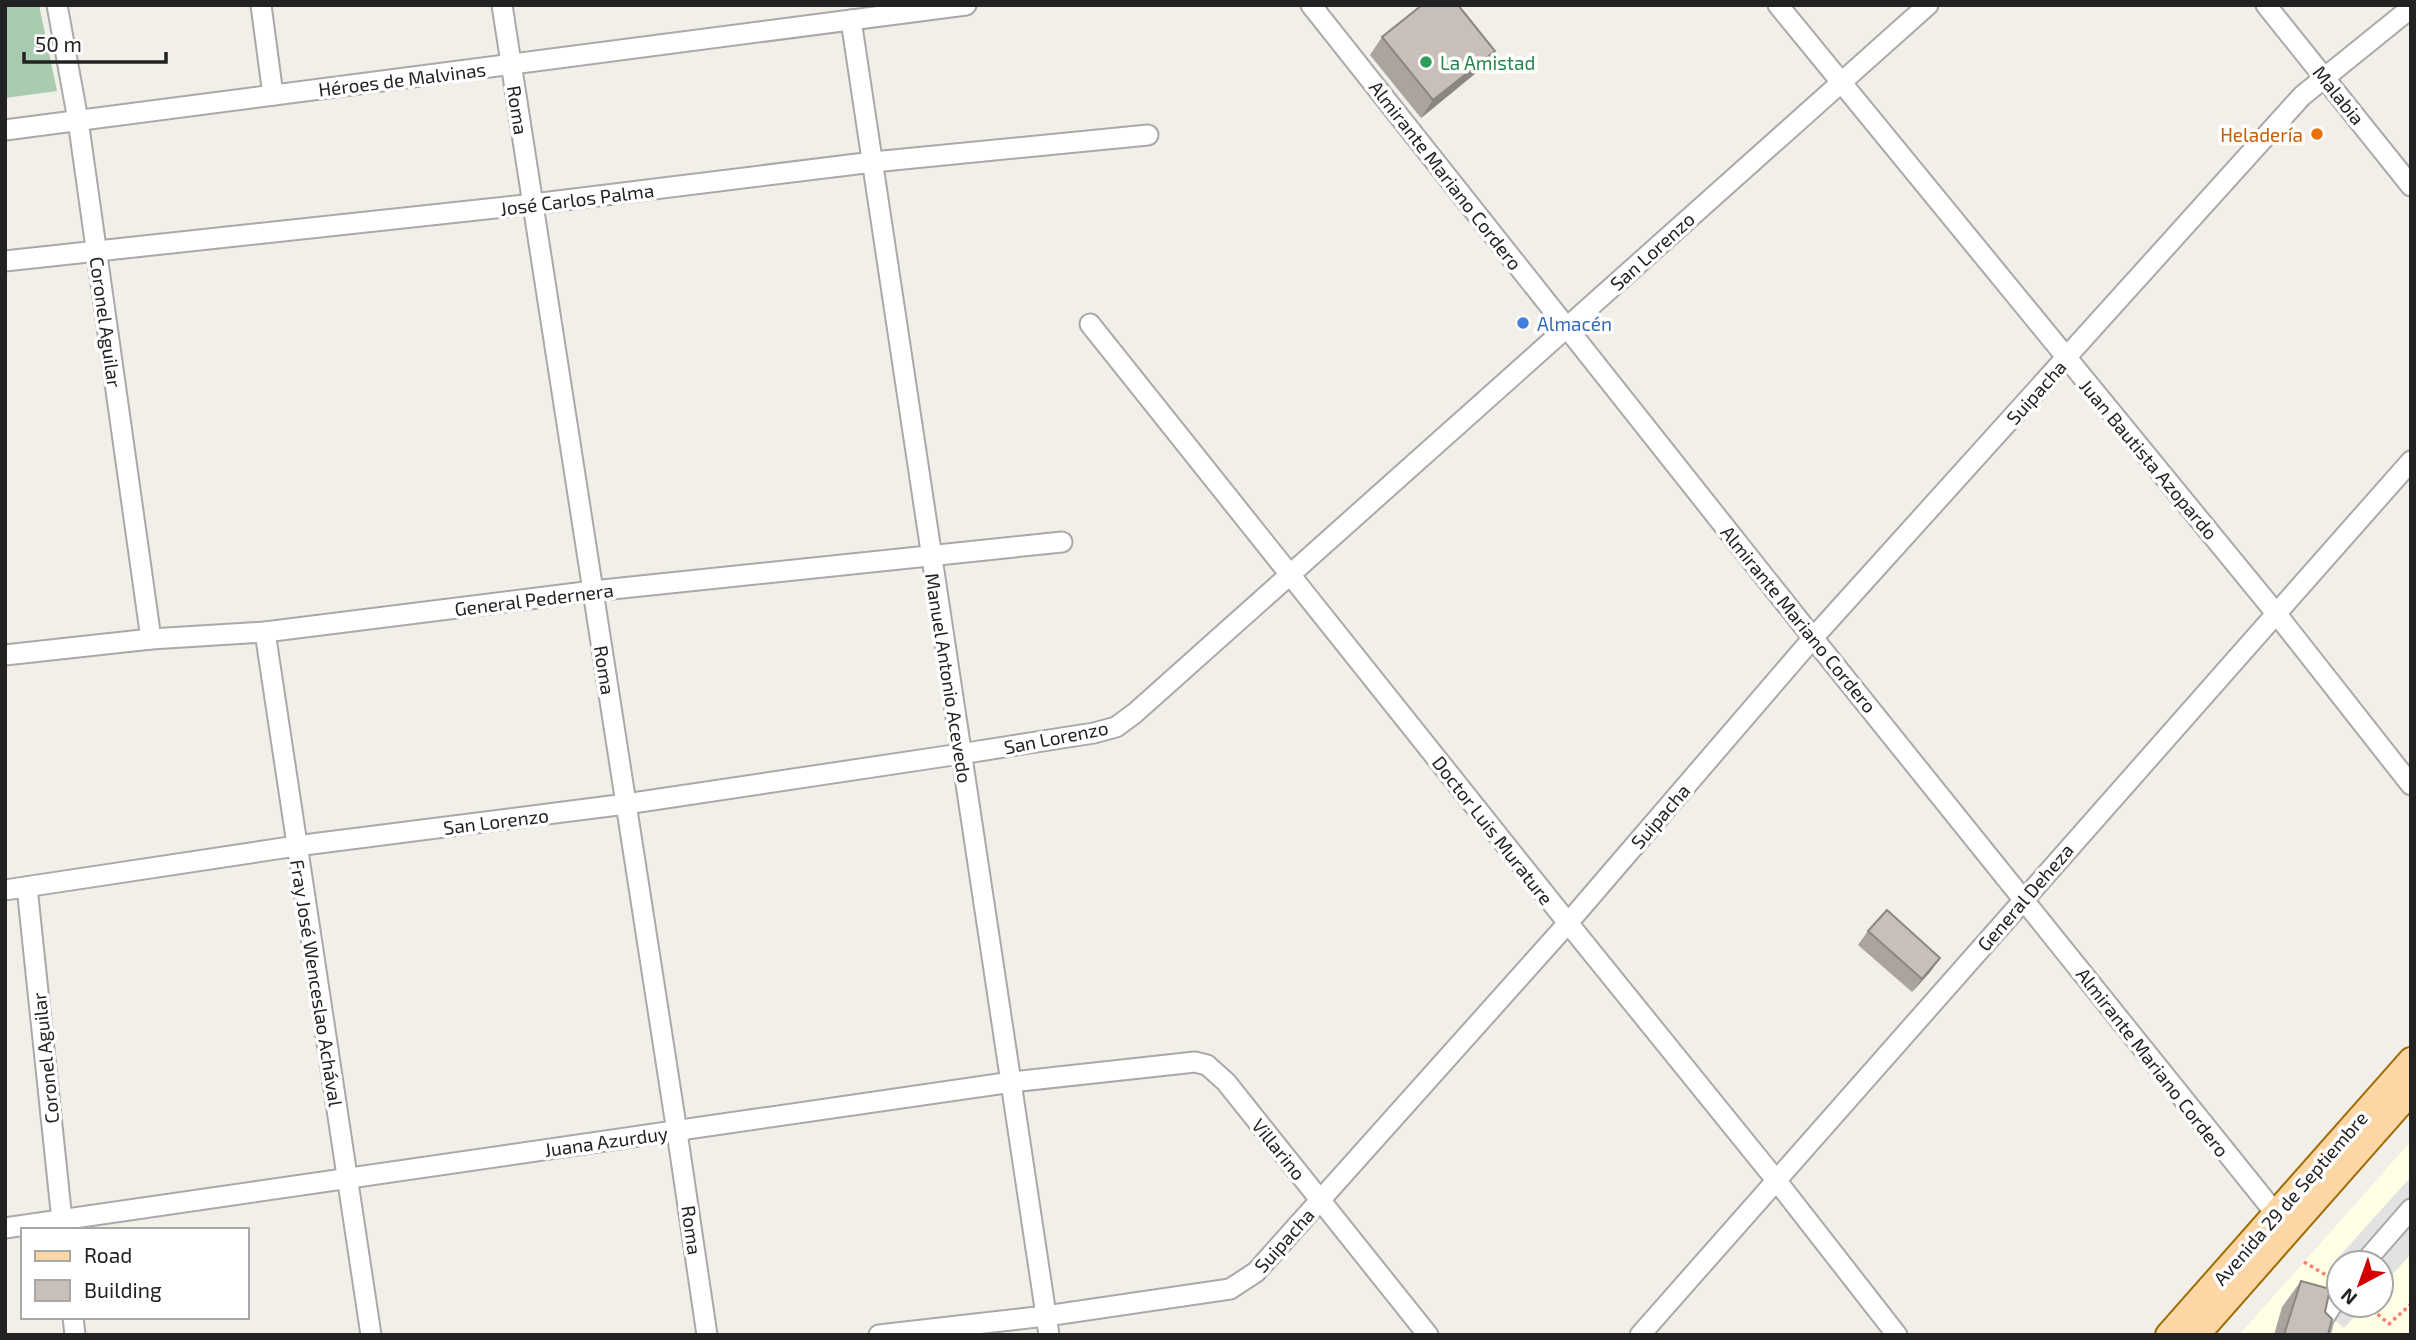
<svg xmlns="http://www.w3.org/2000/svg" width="2416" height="1340" viewBox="0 0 2416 1340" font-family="'Exo 2',sans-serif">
<rect width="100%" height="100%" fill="#f2efe9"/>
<path fill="#ffffe5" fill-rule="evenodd" d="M 2411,1141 L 2411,1335 L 2239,1335 L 2304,1262 ZM 2339,1263 L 2381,1263 L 2381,1305 L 2339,1305 Z"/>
<polygon fill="#aacbaf" points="5,5 39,5 57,91 5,98"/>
<g fill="#e2e2e2">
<polygon points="2409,1179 2411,1254 2381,1287 2381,1263 2339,1265 2335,1261"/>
<polygon points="2339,1305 2365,1305 2344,1328 2324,1311"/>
</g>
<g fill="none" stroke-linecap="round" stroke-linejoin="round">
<defs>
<g id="minor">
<polyline points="57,5 78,120 151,639"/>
<polyline points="261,5 273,95"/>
<polyline points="502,5 677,1132 707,1335"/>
<polyline points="1311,5 1813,638 2284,1224"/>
<polyline points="1778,5 2275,612 2411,785"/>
<polyline points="2266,5 2411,186"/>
<polyline points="851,20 1049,1335"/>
<polyline points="5,130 966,5"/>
<polyline points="5,261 533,204 873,162 1148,135"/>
<polyline points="1090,324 1568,923 1776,1180 1897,1335"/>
<polyline points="265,632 371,1335"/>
<polyline points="5,655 151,639 265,632 593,591 1062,542"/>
<polyline points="27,887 63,1230"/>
<polyline points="5,890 296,846 626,804 960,754 1094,733 1116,727 1135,713 1928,5"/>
<polyline points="5,1228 1012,1082 1195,1062 1207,1065 1226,1082 1428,1335"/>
<polyline points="2364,1263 2411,1209"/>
<polyline points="73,1317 75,1335"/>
<polyline points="879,1335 1046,1316 1230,1289 1256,1272 1568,923 1813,638 2302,96 2411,8"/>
<polyline points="1640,1335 2411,461"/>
<polyline points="2319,1335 2323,1319 2339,1294"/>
</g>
<g id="major">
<polyline points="2168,1335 2411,1060"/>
<polyline points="2197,1335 2411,1092"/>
</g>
</defs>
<use href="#minor" stroke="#a9a9a9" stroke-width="23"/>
<use href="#major" stroke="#a06b00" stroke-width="28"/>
<g stroke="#fa8072" stroke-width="3.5" stroke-dasharray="3.5 3.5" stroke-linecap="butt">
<polyline points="2304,1262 2331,1278"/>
<polyline points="2367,1305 2389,1324 2411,1304"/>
</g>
<use href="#minor" stroke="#fff" stroke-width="19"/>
<use href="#major" stroke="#fcd6a4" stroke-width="24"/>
</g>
<g fill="#aba49e">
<polygon points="1382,37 1482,68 1421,118 1370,55"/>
<polygon points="1868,931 1931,971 1912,992 1858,945"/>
<polygon points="2301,1281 2325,1312 2328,1335 2274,1335 2282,1307"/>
</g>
<g fill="#8b8681">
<polygon points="1495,51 1482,68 1421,118 1433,100"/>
<polygon points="1940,958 1931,971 1912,992 1922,979"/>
</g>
<g fill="#c7bfb8" stroke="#8b8681" stroke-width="2">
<polygon points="1422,5 1458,5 1495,51 1433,100 1382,37"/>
<polygon points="1887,910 1940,958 1922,979 1868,931"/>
<polygon points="2301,1281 2330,1289 2325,1312 2332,1319 2328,1335 2284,1335"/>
</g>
<circle fill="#2e9e5b" stroke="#fff" stroke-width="2.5" cx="1426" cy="62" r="7"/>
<circle fill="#e8710a" stroke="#fff" stroke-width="2.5" cx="2317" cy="134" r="7"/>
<circle fill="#3f7fe0" stroke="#fff" stroke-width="2.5" cx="1523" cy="323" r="7"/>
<g text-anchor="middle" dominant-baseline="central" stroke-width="7" stroke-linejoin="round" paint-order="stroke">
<g font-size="19" fill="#27864d" stroke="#fff" text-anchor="start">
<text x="1440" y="62">La Amistad</text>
</g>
<g font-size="19" fill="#222" stroke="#fff">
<text transform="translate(402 79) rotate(-7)">Héroes de Malvinas</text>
<text transform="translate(2339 95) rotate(51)">Malabia</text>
<text transform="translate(518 110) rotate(81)">Roma</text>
<text transform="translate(1446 175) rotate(52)">Almirante Mariano Cordero</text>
<text transform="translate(577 199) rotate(-7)">José Carlos Palma</text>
<text transform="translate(1652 251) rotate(-42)">San Lorenzo</text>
<text transform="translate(106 322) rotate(82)">Coronel Aguilar</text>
<text transform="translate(2036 392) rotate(-48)">Suipacha</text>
<text transform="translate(2149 459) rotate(50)">Juan Bautista Azopardo</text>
<text transform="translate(534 599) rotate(-7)">General Pedernera</text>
<text transform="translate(1799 619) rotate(51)">Almirante Mariano Cordero</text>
<text transform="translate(605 670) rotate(81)">Roma</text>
<text transform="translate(949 678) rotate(81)">Manuel Antonio Acevedo</text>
<text transform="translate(1056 737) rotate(-11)">San Lorenzo</text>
<text transform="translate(1660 816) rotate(-49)">Suipacha</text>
<text transform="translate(496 821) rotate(-7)">San Lorenzo</text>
<text transform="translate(1493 830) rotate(52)">Doctor Luis Murature</text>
<text transform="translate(2025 897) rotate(-49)">General Deheza</text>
<text transform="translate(317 983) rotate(81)">Fray José Wenceslao Achával</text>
<text transform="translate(45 1058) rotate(-96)">Coronel Aguilar</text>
<text transform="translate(2153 1062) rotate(52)">Almirante Mariano Cordero</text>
<text transform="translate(606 1141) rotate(-8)">Juana Azurduy</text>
<text transform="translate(1279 1149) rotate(51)">Villarino</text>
<text transform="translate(2290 1198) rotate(-49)">Avenida 29 de Septiembre</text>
<text transform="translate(692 1230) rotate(82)">Roma</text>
<text transform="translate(1284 1240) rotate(-48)">Suipacha</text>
</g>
<g font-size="19" fill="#c56008" stroke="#fff" text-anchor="end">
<text x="2303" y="134">Heladería</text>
</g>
<g font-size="19" fill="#366cbe" stroke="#fff" text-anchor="start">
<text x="1537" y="323">Almacén</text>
</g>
</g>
<rect width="2416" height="1340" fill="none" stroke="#222222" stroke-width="14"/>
<rect x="21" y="1228" width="228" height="91" fill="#ffffff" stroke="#a7a7a7" stroke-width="2"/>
<rect x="35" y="1251" width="35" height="10" fill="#fcd6a4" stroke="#a7a7a7" stroke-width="2"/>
<text x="84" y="1263" font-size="21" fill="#222222">Road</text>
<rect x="35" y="1280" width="35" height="21" fill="#c7bfb8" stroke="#a7a7a7" stroke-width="2"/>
<text x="84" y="1298" font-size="21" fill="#222222">Building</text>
<g transform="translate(2360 1284) rotate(221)"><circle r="33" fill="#ffffff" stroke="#a7a7a7" stroke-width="2"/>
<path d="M0-5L12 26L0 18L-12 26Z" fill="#d40000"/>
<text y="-10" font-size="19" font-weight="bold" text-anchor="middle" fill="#222222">N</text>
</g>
<path d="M24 52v10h142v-10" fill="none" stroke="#222222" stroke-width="3.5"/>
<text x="35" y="52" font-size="21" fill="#222222" stroke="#ffffff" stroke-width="5" paint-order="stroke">50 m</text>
</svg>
